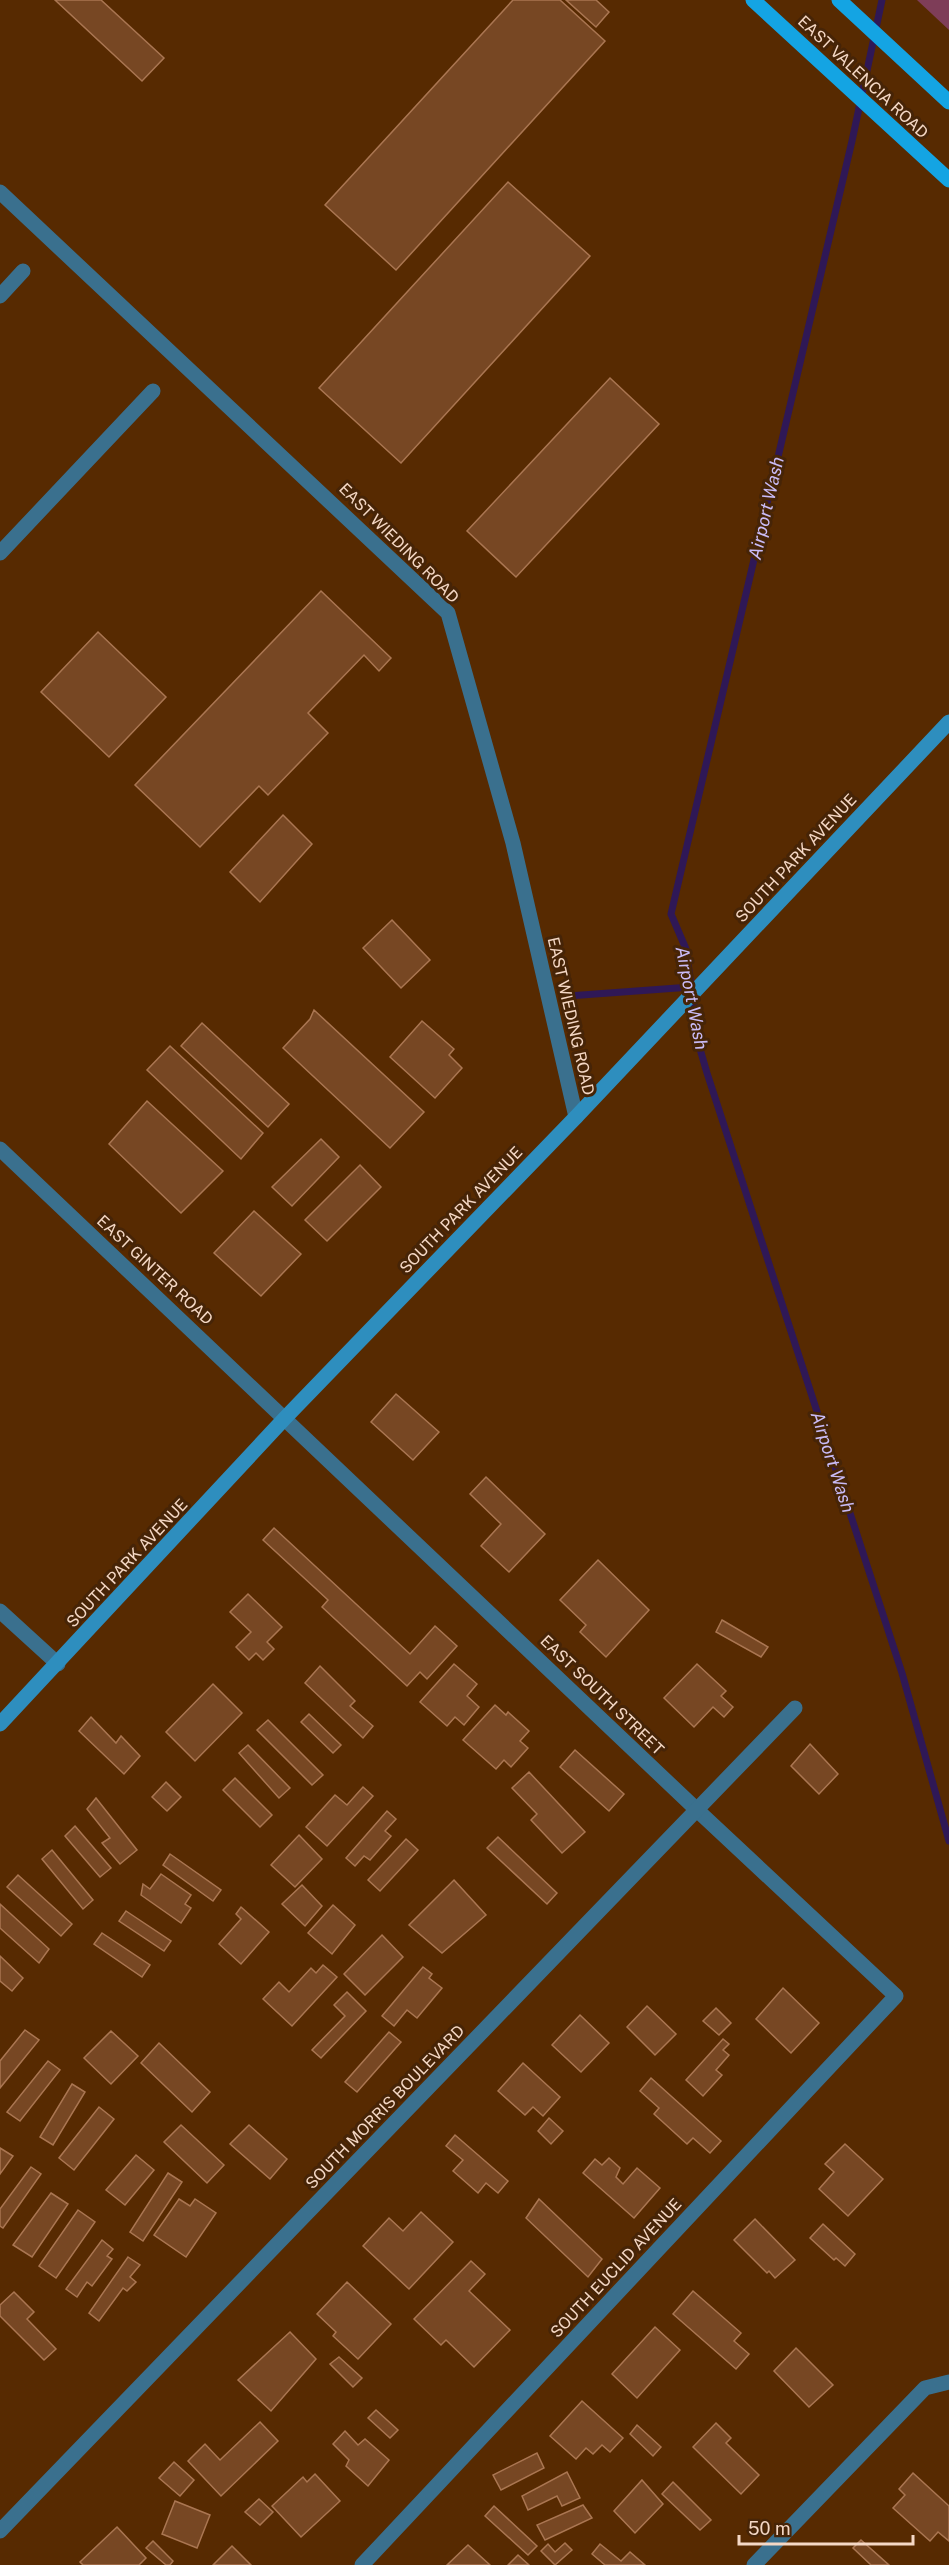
<svg xmlns="http://www.w3.org/2000/svg" width="949" height="2565" viewBox="0 0 949 2565" font-family="'Public Sans',sans-serif">
<rect width="100%" height="100%" fill="#572a01"/>
<polygon fill="#7e3d58" points="917,0 949,0 949,30"/>
<g fill="none" stroke-linecap="round" stroke-linejoin="round">
<g stroke="#2f1856" stroke-width="7">
<polyline points="882,0 852,141 671,914 686,949 700,1049 707,1073 902,1673 949,1841"/>
<polyline points="568,996 691,987"/>
</g>
</g>
<g fill="#774723" stroke="#aa7652" stroke-width="1.5">
<polygon points="55,0 101,0 164,58 142,81"/>
<polygon points="513,0 560,0 605,41 396,270 325,205"/>
<polygon points="566,0 596,0 609,12 596,27"/>
<polygon points="508,182 590,256 401,463 319,388"/>
<polygon points="610,378 659,424 516,577 467,531"/>
<polygon points="321,591 391,658 379,671 364,655 308,713 328,733 268,795 259,786 200,847 135,785"/>
<polygon points="98,632 166,697 109,757 41,692"/>
<polygon points="283,815 312,844 260,902 230,872"/>
<polygon points="392,920 430,960 401,988 363,948"/>
<polygon points="314,1010 424,1112 390,1148 283,1048 310,1019"/>
<polygon points="422,1021 454,1049 449,1055 462,1068 435,1098 390,1057"/>
<polygon points="202,1023 289,1104 268,1127 181,1046"/>
<polygon points="170,1046 263,1133 241,1159 147,1070"/>
<polygon points="147,1101 223,1171 181,1213 109,1144"/>
<polygon points="321,1139 339,1157 292,1206 272,1187"/>
<polygon points="360,1165 381,1187 327,1241 305,1220"/>
<polygon points="254,1211 301,1254 261,1296 214,1253"/>
<polygon points="396,1394 439,1432 413,1460 371,1422"/>
<polygon points="486,1477 545,1534 509,1572 481,1546 501,1524 470,1494"/>
<polygon points="274,1528 410,1654 435,1626 457,1646 427,1679 420,1672 407,1686 322,1607 328,1600 263,1540"/>
<polygon points="598,1560 649,1610 606,1657 580,1632 586,1625 560,1600"/>
<polygon points="248,1594 282,1627 267,1642 274,1649 263,1660 256,1653 249,1660 236,1647 251,1632 230,1612"/>
<polygon points="722,1620 768,1647 761,1657 716,1632"/>
<polygon points="454,1664 477,1684 467,1696 479,1707 464,1725 455,1717 447,1726 420,1702"/>
<polygon points="697,1664 726,1691 721,1696 733,1707 724,1717 713,1707 694,1727 664,1698"/>
<polygon points="320,1666 355,1701 350,1706 373,1726 363,1738 305,1683"/>
<polygon points="213,1684 242,1713 195,1761 166,1732"/>
<polygon points="495,1705 506,1715 508,1712 529,1731 520,1741 528,1748 511,1767 504,1760 496,1769 463,1740"/>
<polygon points="309,1714 341,1745 333,1753 301,1722"/>
<polygon points="91,1717 116,1743 121,1736 140,1756 124,1774 79,1731"/>
<polygon points="268,1720 323,1775 312,1785 257,1730"/>
<polygon points="810,1744 838,1774 819,1794 791,1766"/>
<polygon points="248,1745 290,1788 279,1798 239,1753"/>
<polygon points="575,1750 624,1794 609,1811 560,1767"/>
<polygon points="529,1772 585,1832 562,1853 531,1820 537,1814 512,1788"/>
<polygon points="235,1778 272,1815 260,1827 223,1790"/>
<polygon points="166,1782 181,1797 167,1811 152,1797"/>
<polygon points="363,1787 373,1796 327,1846 306,1827 335,1795 347,1805"/>
<polygon points="96,1798 137,1850 120,1864 102,1843 110,1838 87,1809"/>
<polygon points="387,1811 396,1819 385,1831 391,1836 370,1860 364,1856 355,1866 346,1858"/>
<polygon points="75,1826 111,1868 100,1877 65,1836"/>
<polygon points="299,1835 322,1859 295,1887 271,1865"/>
<polygon points="498,1837 557,1893 547,1904 487,1848"/>
<polygon points="406,1839 418,1850 380,1891 368,1880"/>
<polygon points="52,1850 93,1900 83,1909 42,1859"/>
<polygon points="170,1854 221,1890 213,1901 163,1865"/>
<polygon points="161,1874 191,1895 185,1904 191,1908 181,1923 141,1895 143,1884 150,1889"/>
<polygon points="18,1875 72,1924 61,1936 7,1887"/>
<polygon points="454,1880 486,1915 442,1953 409,1925"/>
<polygon points="302,1885 322,1906 305,1926 282,1904"/>
<polygon points="0,1904 49,1949 39,1963 0,1928"/>
<polygon points="333,1905 355,1925 332,1954 308,1933"/>
<polygon points="241,1907 269,1932 241,1964 219,1944 241,1919 236,1914"/>
<polygon points="126,1911 171,1941 164,1951 119,1921"/>
<polygon points="102,1933 150,1965 142,1977 94,1944"/>
<polygon points="382,1935 403,1957 365,1995 344,1974"/>
<polygon points="0,1956 23,1978 12,1991 0,1981"/>
<polygon points="323,1965 337,1977 292,2026 263,1999 279,1982 289,1992 311,1968 316,1973"/>
<polygon points="423,1967 432,1974 429,1978 442,1988 417,2018 407,2010 394,2026 382,2016"/>
<polygon points="783,1988 819,2023 791,2053 756,2019"/>
<polygon points="347,1992 366,2011 321,2058 312,2050 345,2016 334,2005"/>
<polygon points="647,2006 676,2034 655,2055 627,2027"/>
<polygon points="716,2008 731,2023 719,2035 703,2021"/>
<polygon points="580,2015 609,2043 581,2072 552,2045"/>
<polygon points="25,2030 39,2040 0,2088 0,2061"/>
<polygon points="111,2031 138,2056 111,2084 84,2058"/>
<polygon points="389,2032 401,2042 357,2092 345,2082"/>
<polygon points="723,2039 729,2044 723,2050 729,2055 716,2070 722,2075 703,2096 686,2080"/>
<polygon points="159,2043 210,2092 192,2112 141,2063"/>
<polygon points="48,2061 60,2070 20,2121 7,2112"/>
<polygon points="523,2063 560,2097 543,2116 533,2107 525,2115 498,2091"/>
<polygon points="651,2078 721,2141 710,2153 693,2138 687,2144 654,2114 659,2108 640,2091"/>
<polygon points="72,2084 85,2092 53,2145 40,2137"/>
<polygon points="99,2107 114,2119 74,2170 59,2158"/>
<polygon points="549,2118 563,2131 551,2144 538,2131"/>
<polygon points="181,2125 224,2165 207,2183 164,2142"/>
<polygon points="249,2125 287,2159 270,2179 230,2144"/>
<polygon points="455,2135 508,2181 498,2193 486,2183 478,2193 453,2171 463,2160 446,2146"/>
<polygon points="845,2144 883,2179 848,2216 819,2189 834,2172 825,2164"/>
<polygon points="0,2148 13,2156 0,2174"/>
<polygon points="136,2155 154,2170 125,2205 106,2190"/>
<polygon points="609,2158 620,2168 616,2177 623,2184 637,2168 660,2188 634,2218 583,2173 595,2159 602,2165"/>
<polygon points="31,2167 41,2174 3,2228 0,2226 0,2209"/>
<polygon points="168,2173 182,2182 143,2241 130,2232"/>
<polygon points="51,2193 68,2204 32,2257 13,2245"/>
<polygon points="179,2199 190,2206 195,2199 216,2213 186,2257 154,2235"/>
<polygon points="539,2199 602,2259 588,2277 526,2218"/>
<polygon points="78,2210 95,2222 56,2278 39,2266"/>
<polygon points="421,2212 453,2242 409,2289 363,2246 389,2218 403,2231"/>
<polygon points="755,2219 795,2260 775,2278 769,2271 767,2273 734,2240"/>
<polygon points="823,2224 855,2254 845,2266 836,2258 834,2260 810,2238"/>
<polygon points="102,2240 113,2249 107,2256 112,2259 92,2286 87,2282 77,2297 66,2289"/>
<polygon points="128,2257 140,2265 130,2277 136,2282 127,2291 123,2288 99,2321 89,2313"/>
<polygon points="471,2261 485,2274 469,2291 510,2330 474,2367 446,2340 441,2345 414,2319"/>
<polygon points="347,2282 391,2324 358,2359 333,2336 336,2332 317,2314"/>
<polygon points="693,2291 741,2333 734,2341 749,2354 736,2369 673,2314"/>
<polygon points="14,2292 34,2312 27,2319 56,2349 44,2360 0,2316 0,2305"/>
<polygon points="655,2327 680,2350 637,2398 612,2374"/>
<polygon points="290,2332 316,2359 271,2411 238,2380"/>
<polygon points="796,2348 833,2385 809,2407 774,2371"/>
<polygon points="339,2357 362,2378 353,2387 330,2364"/>
<polygon points="582,2401 623,2438 610,2452 602,2445 593,2454 586,2448 576,2459 550,2436"/>
<polygon points="376,2410 398,2430 390,2438 368,2418"/>
<polygon points="260,2422 278,2441 221,2496 188,2461 205,2444 220,2460"/>
<polygon points="716,2423 731,2438 726,2443 759,2475 741,2494 693,2447"/>
<polygon points="637,2425 661,2447 653,2456 630,2434"/>
<polygon points="345,2431 358,2445 365,2439 389,2460 368,2486 346,2466 349,2460 333,2444"/>
<polygon points="537,2453 544,2468 501,2490 493,2475"/>
<polygon points="174,2462 194,2480 180,2496 159,2478"/>
<polygon points="567,2472 580,2498 562,2506 557,2496 528,2510 522,2496"/>
<polygon points="913,2473 949,2506 949,2541 938,2532 930,2541 893,2508 905,2495 899,2489"/>
<polygon points="315,2474 340,2501 301,2537 272,2506 303,2477 307,2482"/>
<polygon points="642,2480 663,2504 635,2533 614,2511"/>
<polygon points="673,2482 711,2520 700,2530 662,2494"/>
<polygon points="259,2499 273,2512 260,2525 245,2512"/>
<polygon points="175,2501 210,2515 197,2548 162,2534"/>
<polygon points="583,2505 592,2518 545,2540 537,2525"/>
<polygon points="494,2506 537,2546 528,2555 485,2516"/>
<polygon points="117,2527 146,2558 139,2565 83,2565 80,2562"/>
<polygon points="861,2540 889,2565 871,2565 853,2548"/>
<polygon points="153,2541 173,2561 170,2565 166,2565 146,2548"/>
<polygon points="565,2543 572,2550 555,2565 541,2551 548,2544 555,2552"/>
<polygon points="600,2544 621,2561 630,2552 645,2565 605,2565 592,2554"/>
<polygon points="468,2545 490,2565 447,2565"/>
<polygon points="232,2546 251,2565 213,2565"/>
<polygon points="518,2555 529,2565 508,2565"/>
</g>
<g fill="none" stroke-linecap="round" stroke-linejoin="round">
<g stroke="#3a708e" stroke-width="15">
<polyline points="0,192 448,613 513,843 576,1117"/>
<polyline points="0,296 23,271"/>
<polyline points="0,553 153,391"/>
<polyline points="0,1149 697,1810 896,1996 362,2565"/>
<polyline points="0,1611 58,1664"/>
<polyline points="0,2531 795,1708"/>
<polyline points="754,2565 925,2388 949,2382"/>
</g>
<polyline stroke="#2e8ebe" stroke-width="15" points="0,1724 285,1418 576,1117 949,722"/>
<g stroke="#14a4e3" stroke-width="15">
<polyline points="753,0 949,180"/>
<polyline points="839,0 949,102"/>
</g>
</g>
<g text-anchor="middle" dominant-baseline="central" stroke-width="6" stroke-linejoin="round" paint-order="stroke">
<g font-size="16" fill="#f5d8c5" stroke="#462407">
<text transform="translate(863 77) rotate(43)">EAST VALENCIA ROAD</text>
<text transform="translate(399 543) rotate(45)">EAST WIEDING ROAD</text>
<text transform="translate(796 858) rotate(-47)">SOUTH PARK AVENUE</text>
<text transform="translate(571 1016) rotate(77)">EAST WIEDING ROAD</text>
<text transform="translate(461 1210) rotate(-46)">SOUTH PARK AVENUE</text>
<text transform="translate(155 1270) rotate(43)">EAST GINTER ROAD</text>
<text transform="translate(127 1563) rotate(-47)">SOUTH PARK AVENUE</text>
<text transform="translate(602 1695) rotate(44)">EAST SOUTH STREET</text>
<text transform="translate(385 2107) rotate(-46)">SOUTH MORRIS BOULEVARD</text>
<text transform="translate(616 2268) rotate(-47)">SOUTH EUCLID AVENUE</text>
</g>
<g font-size="18" font-style="italic" fill="#c9bbf6" stroke="#462407">
<text transform="translate(766 508) rotate(-77)">Airport Wash</text>
<text transform="translate(692 998) rotate(79)">Airport Wash</text>
<text transform="translate(833 1462) rotate(72)">Airport Wash</text>
</g>
</g>
<path d="M739 2535v9h174v-9" fill="none" stroke="#f5d8c5" stroke-width="3"/>
<text x="748" y="2535" font-size="18" fill="#f5d8c5" stroke="#462407" stroke-width="4.5" paint-order="stroke">50 m</text>
</svg>
